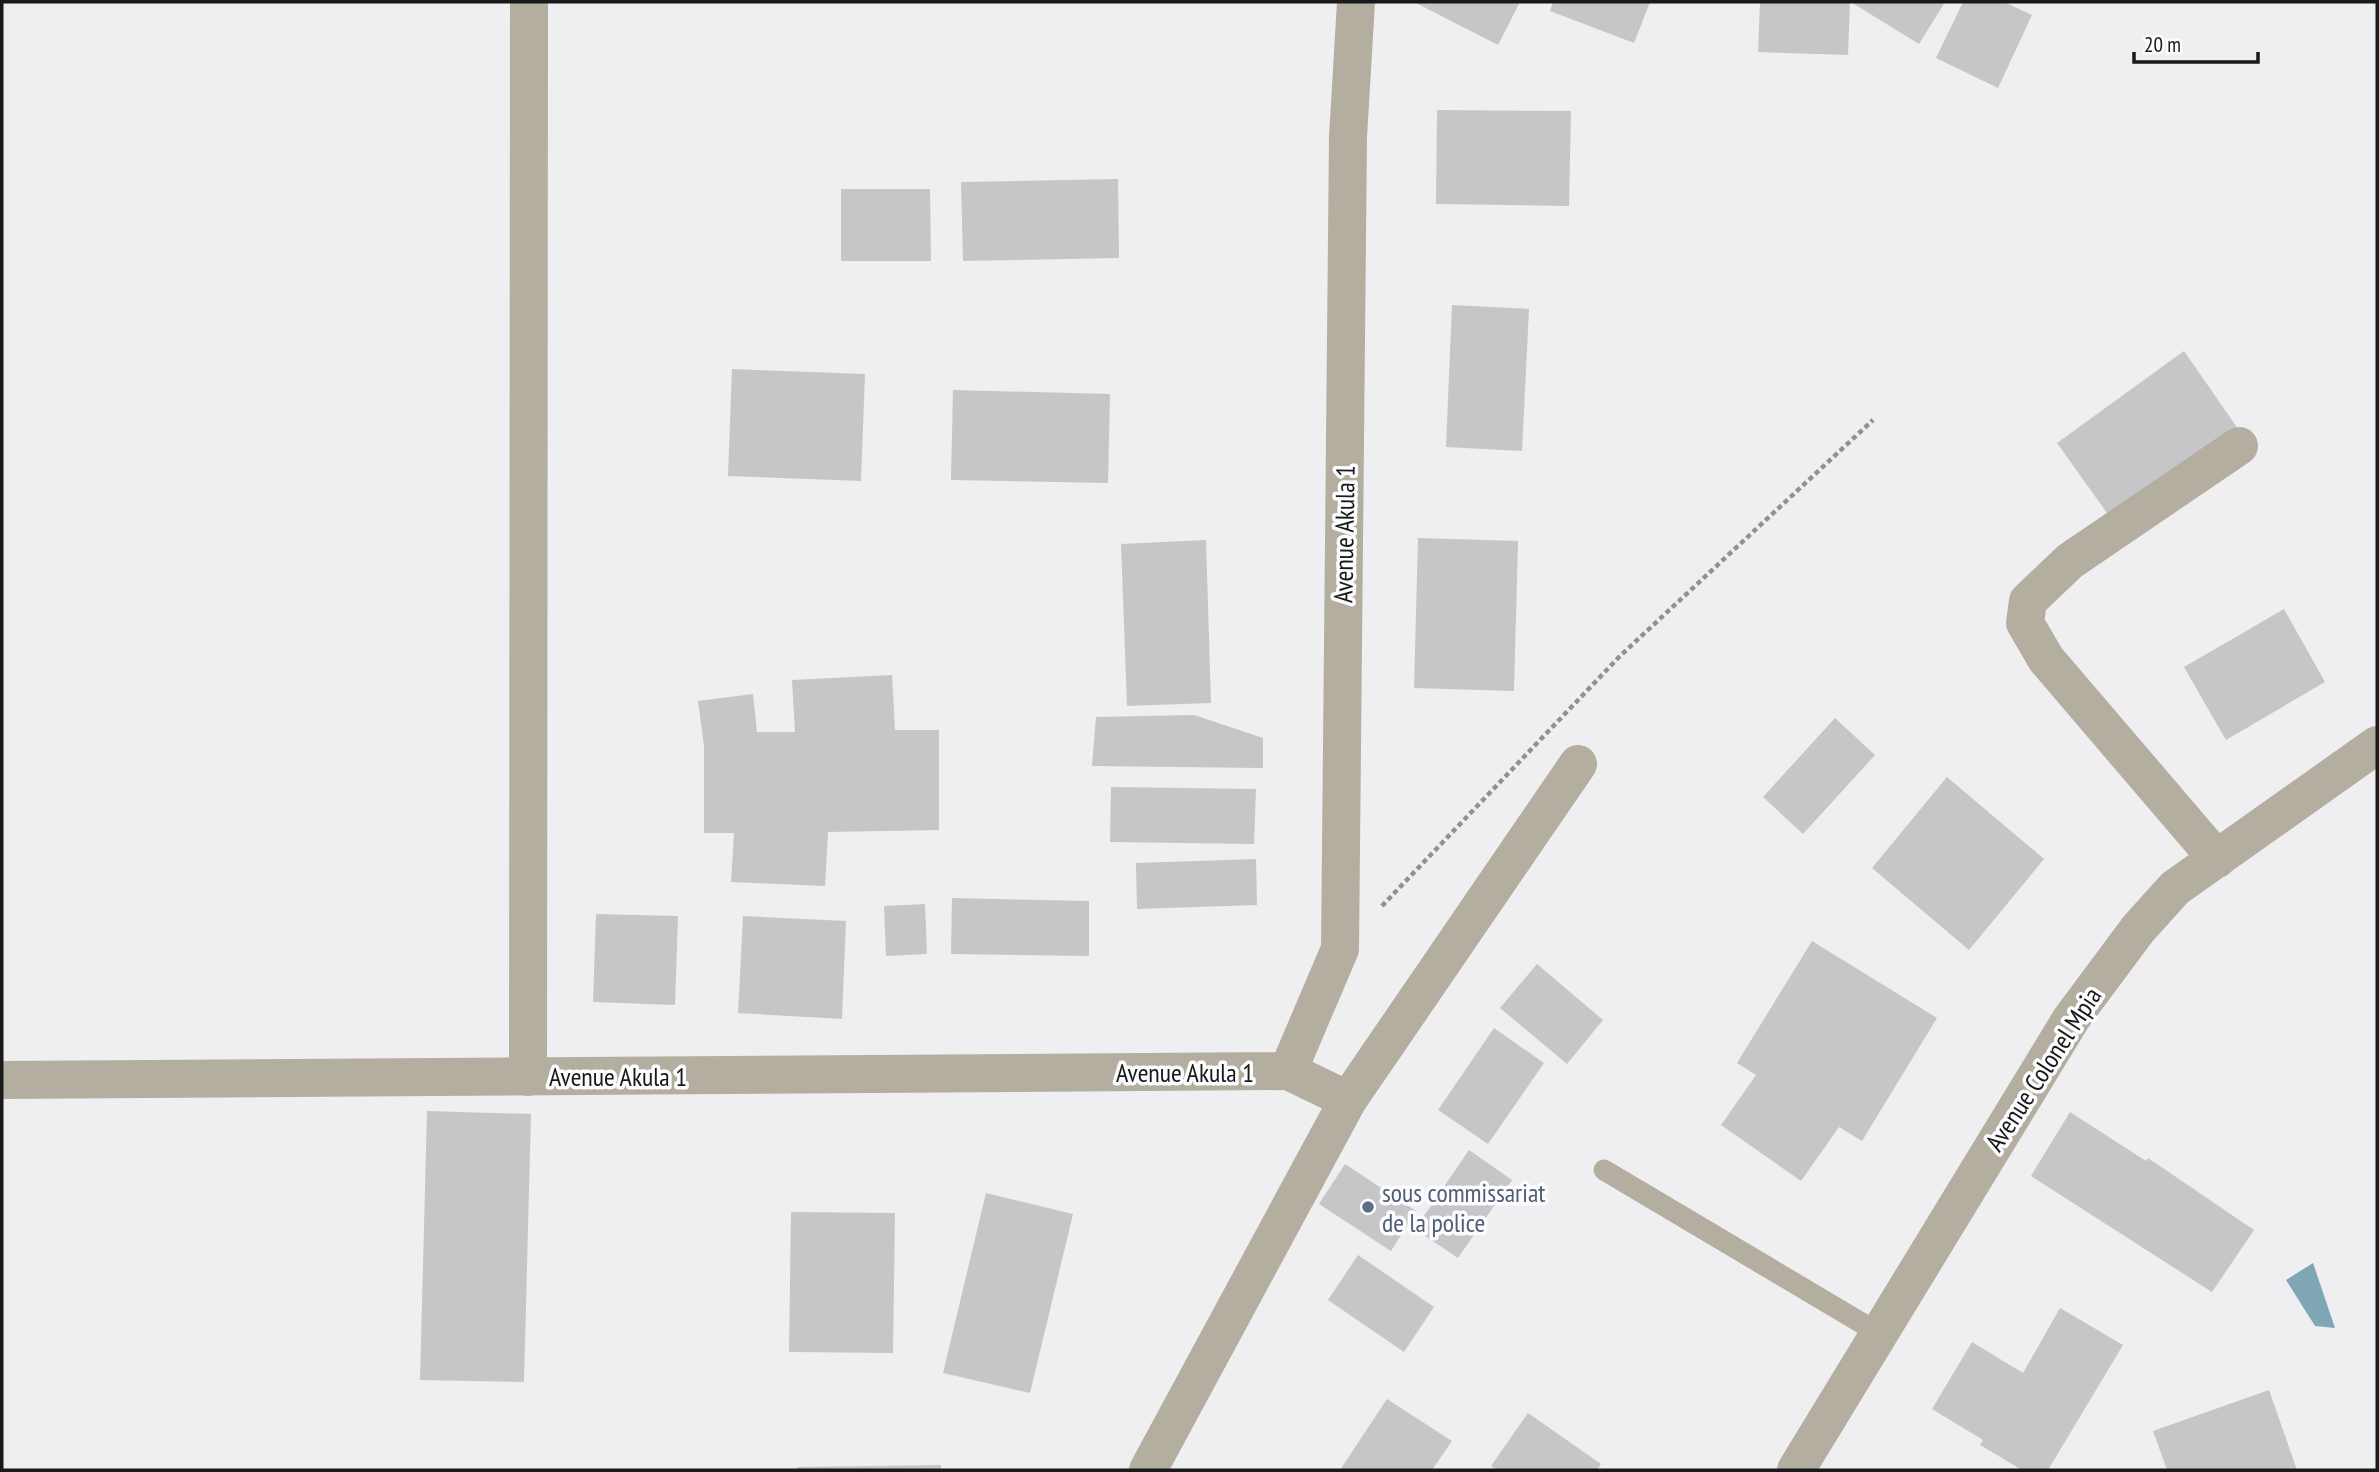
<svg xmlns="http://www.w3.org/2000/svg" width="2379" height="1472" viewBox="0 0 2379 1472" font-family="'PT Sans Narrow',sans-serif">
<rect width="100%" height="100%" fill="#efeff1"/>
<polygon fill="#7fa6b5" points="2313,1263 2335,1328 2315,1326 2286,1280"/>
<g fill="#c6c6c9">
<polygon points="1414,2 1520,2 1498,45"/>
<polygon points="1553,2 1650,2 1634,43 1550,11"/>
<polygon points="1760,2 1850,2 1848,55 1758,52"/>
<polygon points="1856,2 1945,2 1919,44 1854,4"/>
<polygon points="1963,2 2004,2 2032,15 1998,88 1936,58"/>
<polygon points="1437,110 1571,111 1569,206 1436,204"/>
<polygon points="1118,179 1119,258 963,261 961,182"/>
<polygon points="841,189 930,189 931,261 841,261"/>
<polygon points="1452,305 1529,309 1522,451 1446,447"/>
<polygon points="2184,351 2243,436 2117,527 2057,443"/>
<polygon points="732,369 865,374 861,481 728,476"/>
<polygon points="953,390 1110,394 1108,483 951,480"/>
<polygon points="1418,538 1518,541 1514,691 1414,688"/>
<polygon points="1206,540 1211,703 1127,706 1121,544"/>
<polygon points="2284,609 2325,682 2226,740 2184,667"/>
<polygon points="892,675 895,730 939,730 939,830 828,832 825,886 731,882 734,833 704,833 704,746 698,701 753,694 757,732 795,732 792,680"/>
<polygon points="1194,715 1263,738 1263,768 1092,766 1096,717"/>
<polygon points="1835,718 1875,755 1803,834 1763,797"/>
<polygon points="1947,777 2044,859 1969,950 1872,868"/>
<polygon points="1111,787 1256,789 1254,844 1110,842"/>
<polygon points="1256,859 1257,905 1137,909 1136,863"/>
<polygon points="952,898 1089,901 1089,956 951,954"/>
<polygon points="925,904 927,954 886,956 884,906"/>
<polygon points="596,914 678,916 675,1005 593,1002"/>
<polygon points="743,916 846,921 842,1019 738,1013"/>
<polygon points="1812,941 1937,1018 1862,1141 1839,1127 1801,1181 1721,1125 1756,1075 1737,1063"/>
<polygon points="1537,964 1603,1020 1567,1064 1500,1008"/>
<polygon points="1494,1028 1544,1063 1488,1144 1438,1110"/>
<polygon points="427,1111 531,1114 524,1382 420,1380"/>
<polygon points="2070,1112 2146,1161 2148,1158 2254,1230 2212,1292 2031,1176"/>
<polygon points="1469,1150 1512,1180 1458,1258 1415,1229"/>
<polygon points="1345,1164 1416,1211 1391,1251 1319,1204"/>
<polygon points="986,1193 1073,1214 1030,1393 943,1373"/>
<polygon points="791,1212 895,1213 893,1353 789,1352"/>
<polygon points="1358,1255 1434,1307 1404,1352 1328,1300"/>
<polygon points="2060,1308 2123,1345 2048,1470 2022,1470 1980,1445 1983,1440 1932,1409 1972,1342 2023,1373"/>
<polygon points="2269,1390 2297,1470 2167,1470 2153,1431"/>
<polygon points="1387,1399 1452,1441 1432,1470 1340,1470"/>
<polygon points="1528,1413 1601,1464 1597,1470 1497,1470 1491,1466"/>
<polygon points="941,1465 941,1470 797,1470 797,1467"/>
</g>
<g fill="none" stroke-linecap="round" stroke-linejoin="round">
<polyline stroke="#909192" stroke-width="4.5" stroke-dasharray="5 3.5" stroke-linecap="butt" points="1382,906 1620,656 1873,420"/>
<polyline stroke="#b4aea0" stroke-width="21" points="1604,1170 1880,1334"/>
<g stroke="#b4aea0" stroke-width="38">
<polyline points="2217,859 2046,659 2025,623 2028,601 2070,561 2239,446"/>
<polyline points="1288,1071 1348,1100"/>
<polyline points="528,1077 529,2"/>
<polyline points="2,1080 1288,1071 1340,949 1348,137 1356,2"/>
<polyline points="1148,1470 1348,1100 1578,764"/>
<polyline points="1796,1470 2071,1019 2138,929 2175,888 2377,745"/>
</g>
</g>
<circle fill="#5c6f8a" stroke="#fcfcfe" stroke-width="2.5" cx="1368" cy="1207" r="7"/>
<g text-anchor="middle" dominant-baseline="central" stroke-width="7" stroke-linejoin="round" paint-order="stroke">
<g font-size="26" fill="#181919" stroke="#fcfcfe">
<text transform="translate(1344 534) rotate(-89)">Avenue Akula 1</text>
<text transform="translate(2043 1069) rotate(-57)">Avenue Colonel Mpia</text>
<text x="1185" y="1072">Avenue Akula 1</text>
<text x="618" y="1076">Avenue Akula 1</text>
</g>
<g font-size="26" fill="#4e5e75" stroke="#fcfcfe" text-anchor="start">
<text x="1382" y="1192">sous commissariat<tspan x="1382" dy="30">de la police</tspan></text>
</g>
</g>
<rect width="2379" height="1472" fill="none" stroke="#181919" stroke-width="7"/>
<path d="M2134 52v10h124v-10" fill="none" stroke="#181919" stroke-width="3.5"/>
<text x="2144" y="52" font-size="21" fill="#181919" stroke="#fcfcfe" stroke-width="5" paint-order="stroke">20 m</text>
</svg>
